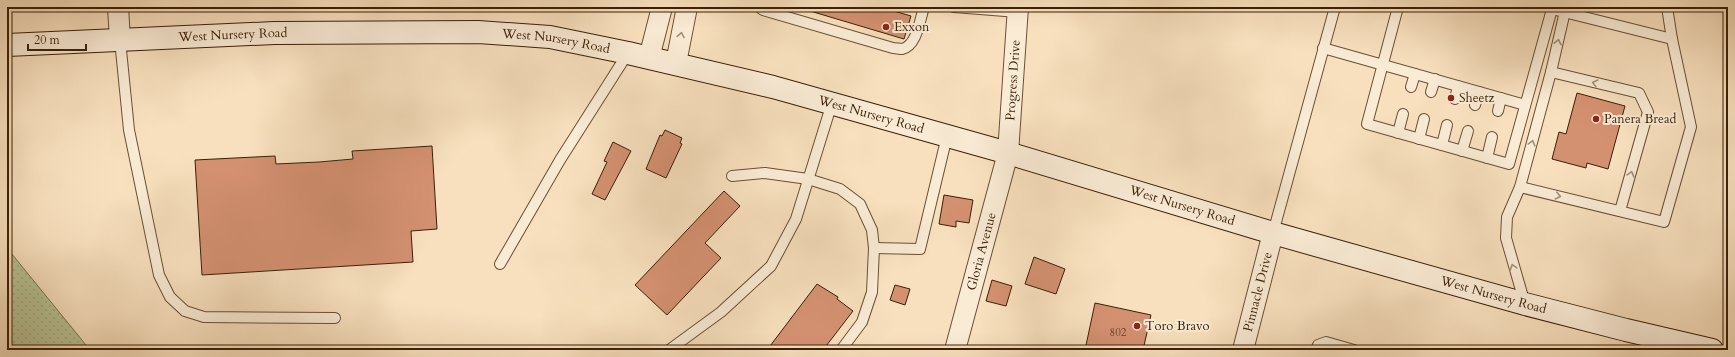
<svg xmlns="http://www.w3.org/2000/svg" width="1735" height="357" viewBox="0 0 1735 357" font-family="Cardo,serif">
<defs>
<pattern id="green-dots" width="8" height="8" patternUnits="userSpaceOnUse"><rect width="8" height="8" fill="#b8c395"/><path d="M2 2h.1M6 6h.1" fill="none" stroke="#9fa77f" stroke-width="1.8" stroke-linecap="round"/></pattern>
</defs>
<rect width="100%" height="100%" fill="#f8e0be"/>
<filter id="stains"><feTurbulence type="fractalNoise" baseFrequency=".005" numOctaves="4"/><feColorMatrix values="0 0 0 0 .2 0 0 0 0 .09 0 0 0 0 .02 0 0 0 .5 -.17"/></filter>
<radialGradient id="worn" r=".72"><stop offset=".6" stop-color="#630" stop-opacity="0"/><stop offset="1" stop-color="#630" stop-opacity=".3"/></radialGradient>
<polygon fill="url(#green-dots)" stroke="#79714e" points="7,248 90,350 7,350"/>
<g fill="#d49172" stroke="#3a1f06">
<polygon points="811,7 880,7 911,16 904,39 810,11"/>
<polygon points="1577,93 1625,106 1608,169 1587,163 1586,168 1552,159 1559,132 1566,134"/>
<polygon points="665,130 682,138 680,143 682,144 666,178 646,169 660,135 662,136"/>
<polygon points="613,142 631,151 605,200 592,194 607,162 604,161"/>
<polygon points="432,146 437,229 411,231 413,262 202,275 195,160 275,156 276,164 319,162 353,159 352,151"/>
<polygon points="724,191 740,206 705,243 721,258 667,315 635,285"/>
<polygon points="944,195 973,200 969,223 956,221 956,227 939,224"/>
<polygon points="1034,257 1065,269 1056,294 1025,284"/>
<polygon points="992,280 1012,286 1006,306 986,301"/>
<polygon points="817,284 838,297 837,299 853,311 823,350 767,350"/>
<polygon points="895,285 910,289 905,305 890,300"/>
<polygon points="1095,303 1151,315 1143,350 1085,350"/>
</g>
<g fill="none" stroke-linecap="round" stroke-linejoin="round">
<defs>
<g id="service">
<path d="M 759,7 L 763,10 L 893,48 C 895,48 900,49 902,49 C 917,46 920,19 924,7"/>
<polyline points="954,7 1018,12"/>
<polyline points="1398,7 1367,124 1509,164 1552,9 1672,39 1667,7"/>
<polyline points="120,40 129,130 159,275 170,297 185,311 204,317 335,318"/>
<polyline points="1323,48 1525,105"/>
<polyline points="1551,72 1639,93 1648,112 1620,211"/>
<polyline points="1411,87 1415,74"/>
<polyline points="1431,92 1435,79"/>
<polyline points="1455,99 1458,86"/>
<polyline points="1475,105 1479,92"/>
<polyline points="1498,111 1501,98"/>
<polyline points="1398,133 1403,114"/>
<polyline points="1419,139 1424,119"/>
<polyline points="1442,145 1447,125"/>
<polyline points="1462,151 1468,131"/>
<polyline points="1487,158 1492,137"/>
<polyline points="732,176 765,173 808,179 840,189 860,204 872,230 874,248 872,292 862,322 841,350"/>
<polyline points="1520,187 1664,222 1691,127 1672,39"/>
<polyline points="1273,233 1335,7"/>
<polyline points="874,248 920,249 947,136"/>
<polyline points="500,264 560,160 628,53"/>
<polyline points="1525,304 1506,238 1507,217 1520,187 1551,72 1566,7"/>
<polyline points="669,350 721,312 771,266 796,219 832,103"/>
<polyline points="1316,350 1318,345 1326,342 1354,350"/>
</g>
<g id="minor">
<polyline points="118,7 120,40"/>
<polyline points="649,58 662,7"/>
<polyline points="676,63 687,7"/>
<path id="s1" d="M 955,350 L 1008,153 L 1018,7"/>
<path id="s2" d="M 1243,350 L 1273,233"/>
</g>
<g id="secondary">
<path id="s3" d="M 7,45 L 274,33 L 478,32 L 550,37 L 628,53 L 773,87 L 1008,153 L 1273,233 L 1525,304 L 1626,330 L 1712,350"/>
</g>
</defs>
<use href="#service" stroke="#6a4f34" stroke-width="12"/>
<use href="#minor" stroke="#6a4f34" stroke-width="22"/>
<use href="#secondary" stroke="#3a1f06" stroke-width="24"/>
<use href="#service" stroke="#faebd5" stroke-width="10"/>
<use href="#minor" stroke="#faebd5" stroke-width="20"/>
<use href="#secondary" stroke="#faebd5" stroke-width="22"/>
</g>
<defs><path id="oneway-chevron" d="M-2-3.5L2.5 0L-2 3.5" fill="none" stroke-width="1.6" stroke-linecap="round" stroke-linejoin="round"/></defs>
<g stroke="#a48f78">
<use href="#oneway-chevron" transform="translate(681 35) rotate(-79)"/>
<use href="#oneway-chevron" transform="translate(1558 42) rotate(-78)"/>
<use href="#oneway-chevron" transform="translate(1595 83) rotate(-166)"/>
<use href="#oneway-chevron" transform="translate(1532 143) rotate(-75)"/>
<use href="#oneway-chevron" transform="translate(1631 174) rotate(-74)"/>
<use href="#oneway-chevron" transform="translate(1558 196) rotate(13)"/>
<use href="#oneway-chevron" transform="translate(1513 267) rotate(-108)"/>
</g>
<g fill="#8f2418" stroke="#faebd5" stroke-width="1.5">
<circle cx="886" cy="27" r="4"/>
<circle cx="1451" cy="98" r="4"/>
<circle cx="1596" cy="119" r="4"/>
<circle cx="1137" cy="326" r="4"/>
</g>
<g text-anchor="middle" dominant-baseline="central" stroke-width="4" stroke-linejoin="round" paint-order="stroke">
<g font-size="11" fill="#603c21">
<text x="1118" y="332">802</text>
</g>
<g font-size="13" fill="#3a1f06" stroke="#faebd5" text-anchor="start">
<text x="894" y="27">Exxon</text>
<text x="1459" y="98">Sheetz</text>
<text x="1604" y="119">Panera Bread</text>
<text x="1145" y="326">Toro Bravo</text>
</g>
<g font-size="13" fill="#3a1f06" stroke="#faebd5">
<text stroke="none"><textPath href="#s3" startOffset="226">West Nursery Road</textPath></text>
<text stroke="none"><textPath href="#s3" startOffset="550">West Nursery Road</textPath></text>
<text stroke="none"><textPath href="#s1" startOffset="277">Progress Drive</textPath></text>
<text stroke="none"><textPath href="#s3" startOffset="874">West Nursery Road</textPath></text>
<text stroke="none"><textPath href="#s3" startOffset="1198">West Nursery Road</textPath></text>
<text stroke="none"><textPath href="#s1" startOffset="102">Gloria Avenue</textPath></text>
<text stroke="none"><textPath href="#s2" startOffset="60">Pinnacle Drive</textPath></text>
<text stroke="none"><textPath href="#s3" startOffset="1522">West Nursery Road</textPath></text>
</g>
</g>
<rect width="1735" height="357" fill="none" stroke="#f8e0be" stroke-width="24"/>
<rect x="8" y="8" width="1719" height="341" fill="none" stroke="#3a1f06" stroke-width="2"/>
<rect x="12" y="12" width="1711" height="333" fill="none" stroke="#3a1f06"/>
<path d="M28 44v6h58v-6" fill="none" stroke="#3a1f06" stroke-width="2"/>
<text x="34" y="44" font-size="12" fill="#3a1f06" stroke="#faebd5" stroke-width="3" paint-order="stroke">20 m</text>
<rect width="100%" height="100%" filter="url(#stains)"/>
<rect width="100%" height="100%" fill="url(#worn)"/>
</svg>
